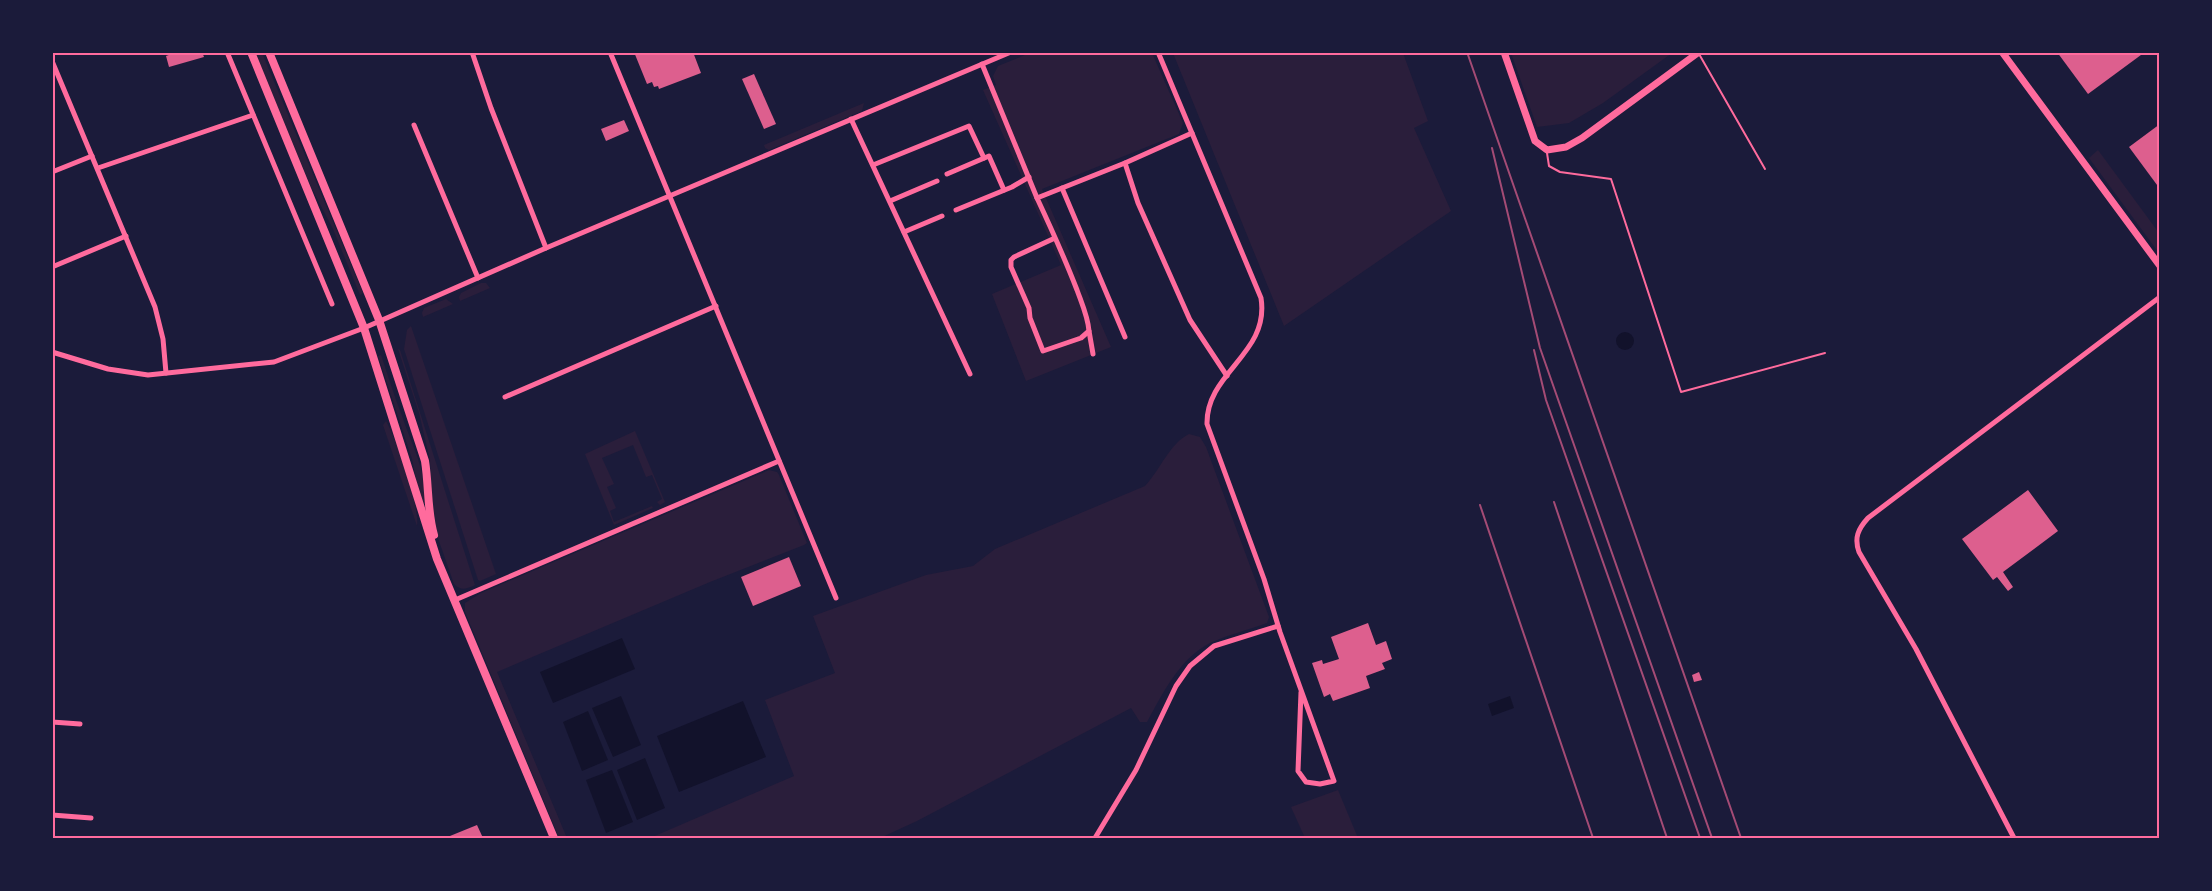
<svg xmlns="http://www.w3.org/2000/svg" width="2212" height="891" viewBox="0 0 2212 891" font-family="Cabin,sans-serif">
<rect width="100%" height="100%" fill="#1b1b3a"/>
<g fill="#2a1e3b">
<polygon points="255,53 262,53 363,293 360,295 333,229 311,187"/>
<polygon points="1030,53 1152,53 1183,123 1179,134 1042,189 1111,347 1026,381 992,294 1061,265 983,90 996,85 993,76 998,66"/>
<polygon points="1173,53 1403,53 1428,121 1414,128 1451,211 1284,326"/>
<polygon points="1511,53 1511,52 1672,53 1603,103 1569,123 1537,127"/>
<polygon points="864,103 862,111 769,150 765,148 764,145"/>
<polygon points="2098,150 2159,233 2159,253 2089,158"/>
<polygon points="481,283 486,283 490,288 460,301 459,297 461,293"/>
<polygon points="446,299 453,304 423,317 422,313 424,308"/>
<polygon points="411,326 496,574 480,581 478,580 404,349 407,330"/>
<path d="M 398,349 L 400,350 L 475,585 C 467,589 461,591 454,584 L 433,524 L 430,460 L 419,413 Z"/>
<path d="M 381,355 C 388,375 394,396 402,416 C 412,446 428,473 424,505 L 419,494 L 412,459 L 378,356 Z"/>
<path d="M 386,421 C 397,440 420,507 417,526 L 383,425 Z"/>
<polygon points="635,431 665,502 660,505 657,502 662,499 652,475 646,477 633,445 602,458 614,484 607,487 616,508 610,511 614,522 652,506 653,508 614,525 585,454"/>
<path d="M 1189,434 L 1200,437 L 1206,447 L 1269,617 L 1267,623 C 1248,630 1227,635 1210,643 C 1179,659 1163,693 1147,722 L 1140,722 L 1131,708 L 917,821 L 880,838 L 650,838 L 794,776 L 765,700 L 835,673 L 813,616 L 926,575 L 973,566 L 995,549 L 1145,486 C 1160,470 1170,443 1189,434 Z"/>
<polygon points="769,470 777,472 779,475 807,543 804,545 710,582 497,672 567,838 559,838 465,612 465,603 481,593"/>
<polygon points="1338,790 1358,838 1305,838 1291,807"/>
</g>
<g fill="#12122b">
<circle cx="1625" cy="341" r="9"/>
<polygon points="622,638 635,669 553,703 540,672"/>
<polygon points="621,696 641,745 613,757 592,708"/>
<polygon points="1510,696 1514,708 1492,716 1488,704"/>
<polygon points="743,701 766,757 679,792 657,736"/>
<polygon points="588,711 608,760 582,771 563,722"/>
<polygon points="645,758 665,808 637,820 617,770"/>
<polygon points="612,770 633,822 606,833 586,780"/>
</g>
<g fill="#dd5f8e">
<polygon points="177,52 202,52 204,57 169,67 166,56"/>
<polygon points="634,52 693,52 701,73 659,89 658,86 654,87 652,82 647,84"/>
<polygon points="2057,52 2145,52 2088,94"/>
<polygon points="754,74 776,124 764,129 742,79"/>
<polygon points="624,120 629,131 606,141 601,129"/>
<polygon points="2160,124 2160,189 2129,147"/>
<polygon points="2028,490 2058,531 2003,572 2013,587 2008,591 1997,577 1993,580 1962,539"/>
<polygon points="789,557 801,586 753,606 741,577"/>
<polygon points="1368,623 1376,645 1386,641 1392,659 1382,663 1385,669 1366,676 1370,688 1333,701 1330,694 1324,697 1312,663 1322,660 1323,664 1339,659 1331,637"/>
<polygon points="1699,672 1702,680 1694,682 1692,675"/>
<polygon points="477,825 483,838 445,838"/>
</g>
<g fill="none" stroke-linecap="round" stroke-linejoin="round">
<g stroke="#ff6b9d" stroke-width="2">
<polyline points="1699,54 1765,169"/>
<polyline points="1547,153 1549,166 1560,172 1611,179 1681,392 1825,353"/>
</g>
<g stroke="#ff6b9d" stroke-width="5">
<polyline points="227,52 332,304"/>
<polyline points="472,52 491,108 546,248"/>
<polyline points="610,52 836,598"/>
<path d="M 1158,52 L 1261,298 C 1270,354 1206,372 1207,424 L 1264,579 L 1280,632 L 1334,781 L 1320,784 L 1306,782 L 1298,771 L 1301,692"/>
<polyline points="52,61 155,307 163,339 166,373"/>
<polyline points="982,64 1037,198"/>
<polyline points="851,119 970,374"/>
<polyline points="414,125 478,278"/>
<polyline points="1125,163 1192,133"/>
<polyline points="873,165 969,126 984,158"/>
<polyline points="98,168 253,115"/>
<polyline points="52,172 92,156"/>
<polyline points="947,174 989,156 1004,190"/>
<polyline points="1062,188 1125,337"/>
<polyline points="890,201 937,181"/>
<polyline points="956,210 1012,187 1029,177"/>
<polyline points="904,232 942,216"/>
<path d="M 1055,238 L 1014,257 L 1011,260 L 1011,267 L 1029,308 L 1030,318 L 1043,351 L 1081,338 L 1089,331 C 1088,317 1082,304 1077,290 C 1065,259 1051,228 1037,198 L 1125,163 L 1138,203 L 1190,320 L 1227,376"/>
<polyline points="52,267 126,236"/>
<polyline points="1089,331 1093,354"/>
<polyline points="52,352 108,369 148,375 274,362 364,328 546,248 1011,52"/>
<polyline points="505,397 716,306"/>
<polyline points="455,600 779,461"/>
<polyline points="52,722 80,724"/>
<polyline points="52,815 91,818"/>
<polyline points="1095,838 1136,770 1176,686 1190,666 1214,646 1278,626"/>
<path d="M 2014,838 L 1916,649 L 1859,552 C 1854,538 1858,529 1868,518 L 2160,297"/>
</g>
<g stroke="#ff6b9d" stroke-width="7">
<polyline points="1504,52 1535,141 1547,150 1566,147 1582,138 1699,52"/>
<polyline points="2002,52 2160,266"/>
</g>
<g stroke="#ff6b9d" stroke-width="8">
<polyline points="251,52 364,328 437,559 554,838"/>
<path d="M 269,52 L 379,320 L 425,461 C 429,486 427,511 434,535"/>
</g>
<g stroke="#a44b75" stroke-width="2">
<polyline points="1467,52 1741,838"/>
<polyline points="1492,148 1540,348 1712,838"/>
<polyline points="1534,350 1546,400 1700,838"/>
<polyline points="1554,502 1667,838"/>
<polyline points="1480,505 1593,838"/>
</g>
</g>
<rect width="2212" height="891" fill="none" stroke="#1b1b3a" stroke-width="108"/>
<rect x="54" y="54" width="2104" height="783" fill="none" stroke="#ff6b9d" stroke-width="2"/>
</svg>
